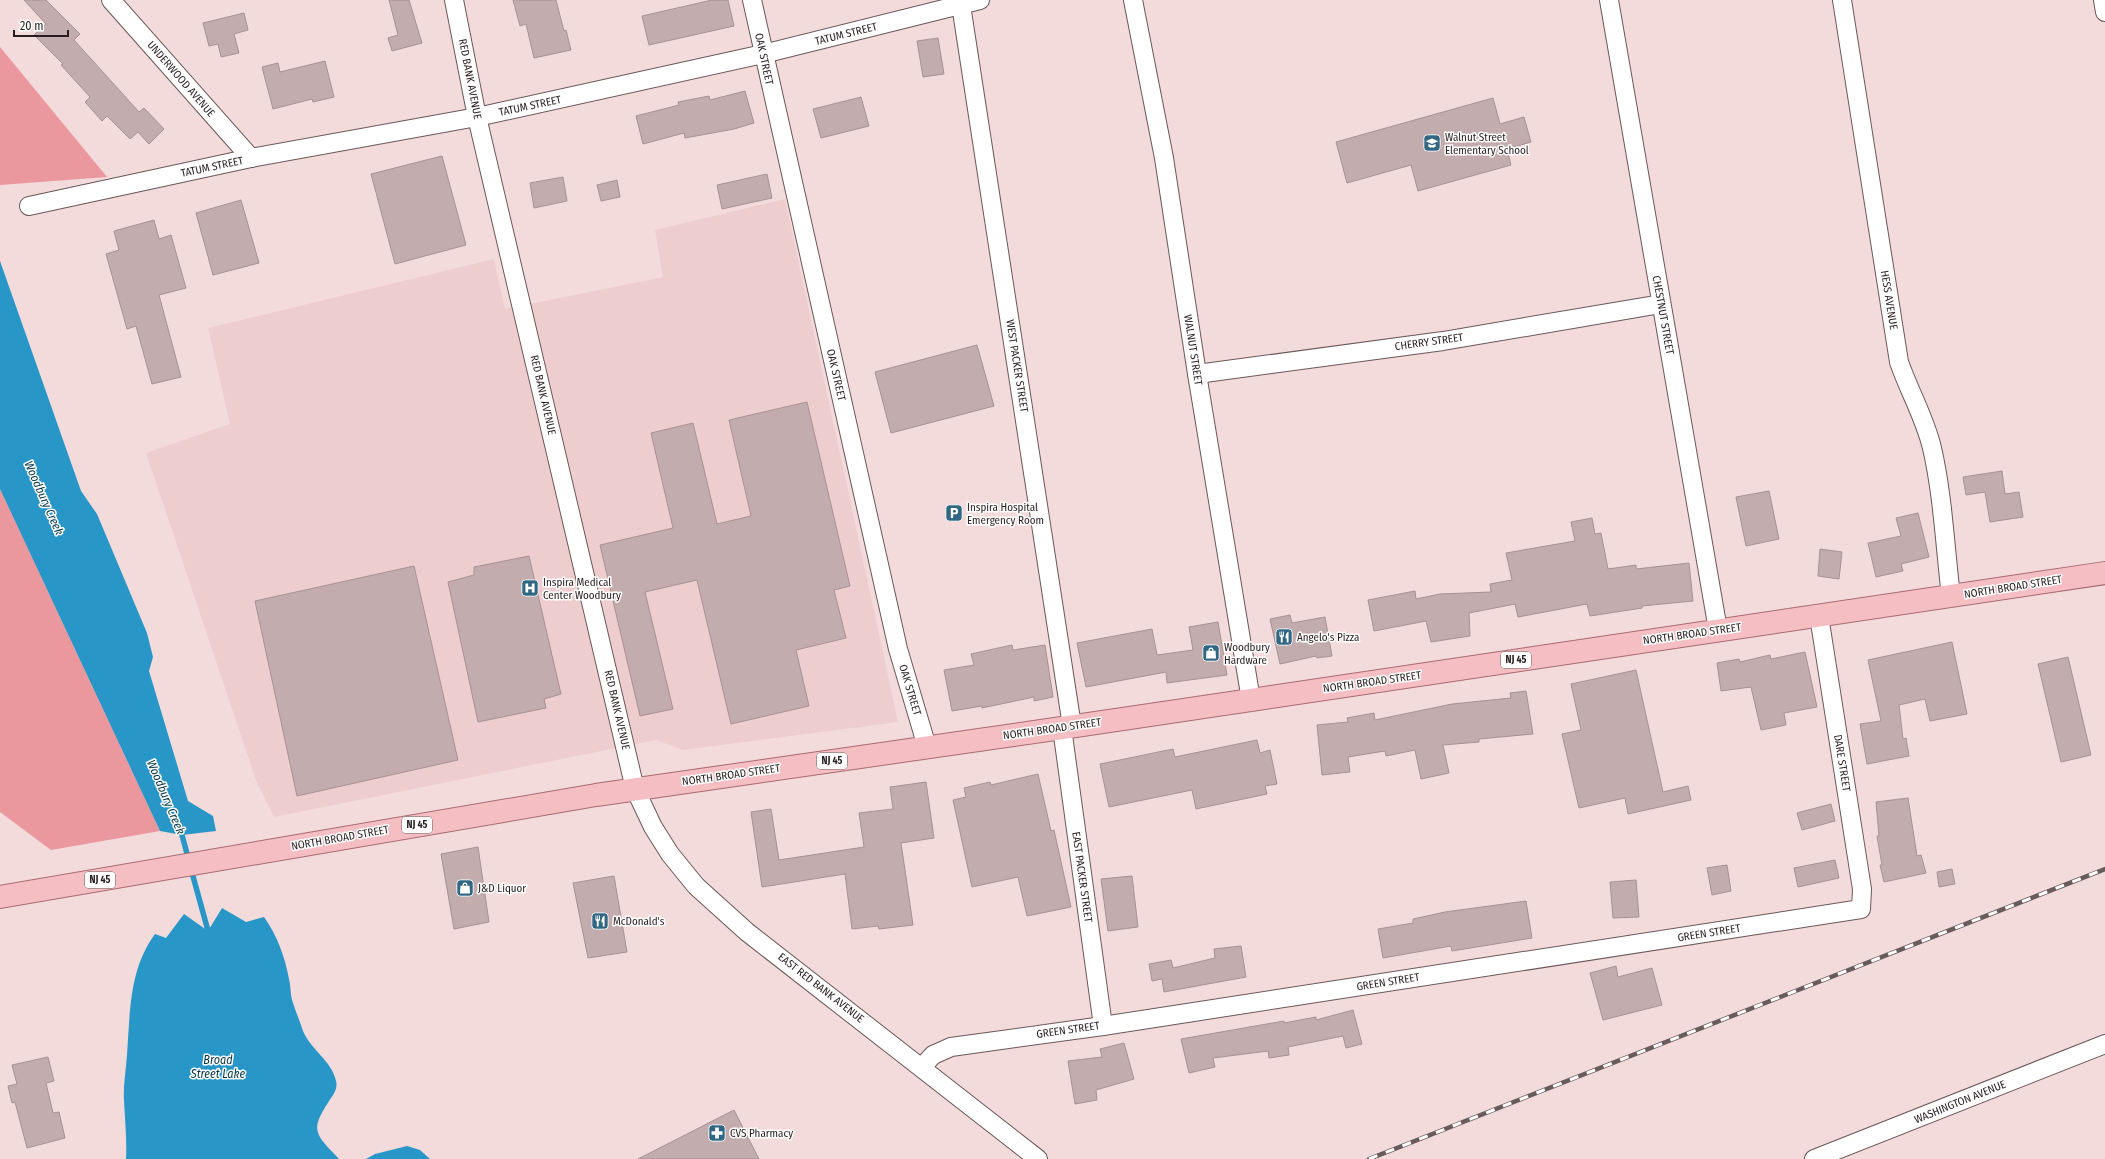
<svg xmlns="http://www.w3.org/2000/svg" width="2105" height="1159" viewBox="0 0 2105 1159" font-family="'Fira Sans Condensed',sans-serif">
<rect width="100%" height="100%" fill="#f3dbdc"/>
<polygon fill="#eecdcf" points="785,199 898,722 683,750 656,740 274,817 257,783 146,453 230,424 208,328 494,259 505,309 663,277 655,230"/>
<g fill="#ea979e">
<polygon points="0,47 107,177 0,185"/>
<polygon points="0,489 160,831 51,850 0,812"/>
</g>
<g fill="#2996c8">
<polygon points="0,261 81,491 97,514 147,633 153,657 149,671 188,801 213,816 216,831 182,835 160,831 0,489"/>
<path d="M 222,908 L 246,922 L 264,917 C 277,935 285,957 289,979 C 291,986 290,995 293,1003 C 296,1012 300,1022 303,1031 C 311,1050 332,1061 336,1081 C 338,1087 334,1094 331,1098 C 310,1130 313,1132 339,1159 L 126,1159 C 127,1140 125,1120 124,1101 C 123,1086 126,1070 127,1055 C 130,1013 129,969 155,934 L 166,938 L 184,914 L 208,931 Z"/>
<polygon points="407,1146 420,1150 430,1159 366,1159 375,1154"/>
</g>
<g fill="none" stroke-linecap="round" stroke-linejoin="round">
<g stroke="#2996c8" stroke-width="5.5">
<polyline points="182,835 189,861"/>
<polyline points="191,869 210,938"/>
</g>
</g>
<g fill="#c3acad" stroke="#a79192">
<polygon points="24,0 46,0 80,34 74,40 139,112 144,108 164,129 149,144 138,132 130,139 107,116 102,121 85,102 90,97 61,65 63,64 34,35 46,24"/>
<polygon points="389,0 409,0 422,43 392,51 388,38 398,35"/>
<polygon points="513,0 556,0 564,31 566,30 571,50 534,58 526,24 520,26"/>
<polygon points="712,0 728,0 734,26 649,45 642,16"/>
<polygon points="244,13 248,30 234,34 239,53 221,57 218,44 209,46 203,23"/>
<polygon points="938,38 944,74 923,77 917,41"/>
<polygon points="325,61 334,97 313,102 312,99 273,109 262,67 278,63 280,72"/>
<polygon points="745,91 754,123 734,129 685,138 684,133 643,144 636,116 679,105 678,102 709,96 710,100"/>
<polygon points="861,97 869,126 821,138 813,109"/>
<polygon points="1493,98 1500,124 1524,117 1531,142 1507,149 1511,165 1418,191 1411,165 1347,183 1336,142"/>
<polygon points="442,156 466,245 395,264 371,174"/>
<polygon points="767,174 772,198 722,209 717,185"/>
<polygon points="563,177 567,201 534,208 530,183"/>
<polygon points="617,180 620,197 601,201 597,185"/>
<polygon points="241,200 259,263 213,275 196,213"/>
<polygon points="154,220 159,239 171,235 186,288 159,295 181,377 152,384 136,326 127,329 106,254 119,250 114,231"/>
<polygon points="977,345 994,406 891,433 875,372"/>
<polygon points="807,402 850,586 834,590 846,638 796,650 809,706 731,724 697,580 645,592 673,709 640,716 600,545 673,528 651,433 693,423 717,524 751,516 729,420"/>
<polygon points="2002,471 2005,494 2019,492 2023,517 1990,522 1985,492 1966,495 1963,477"/>
<polygon points="1769,491 1779,539 1746,546 1736,497"/>
<polygon points="1918,513 1929,557 1901,564 1903,571 1876,577 1868,543 1901,536 1896,518"/>
<polygon points="1592,518 1595,534 1601,533 1608,569 1636,565 1636,569 1689,563 1693,601 1642,606 1642,608 1590,616 1587,604 1518,617 1515,604 1469,613 1470,636 1431,642 1426,621 1374,631 1368,600 1415,591 1416,599 1440,594 1491,592 1490,584 1512,580 1506,553 1575,541 1571,522"/>
<polygon points="1820,549 1842,552 1839,579 1818,576"/>
<polygon points="529,556 561,694 544,699 546,708 478,722 448,582 474,575 474,567"/>
<polygon points="414,566 458,760 297,796 255,601"/>
<polygon points="1290,615 1292,623 1325,617 1332,656 1317,658 1316,656 1280,664 1270,619"/>
<polygon points="1218,622 1227,675 1167,683 1166,672 1086,687 1077,643 1152,629 1157,655 1193,650 1189,627"/>
<polygon points="1952,642 1967,714 1930,721 1925,699 1899,705 1903,739 1906,738 1909,756 1867,764 1860,724 1881,721 1868,660"/>
<polygon points="1012,645 1013,650 1045,645 1053,697 1034,701 1034,697 982,708 982,706 952,711 944,670 974,665 971,654"/>
<polygon points="1805,652 1817,707 1784,713 1786,725 1761,730 1751,687 1721,691 1717,663 1739,659 1740,662 1770,655 1771,659"/>
<polygon points="2068,657 2091,755 2061,762 2038,664"/>
<polygon points="1636,670 1663,792 1688,786 1691,800 1628,814 1625,798 1579,808 1562,734 1581,730 1571,684"/>
<polygon points="1526,691 1533,734 1479,739 1479,742 1443,745 1449,773 1421,779 1415,750 1386,756 1385,751 1348,757 1350,772 1322,775 1317,725 1348,722 1347,718 1374,713 1375,720 1452,704 1511,698 1510,693"/>
<polygon points="1257,740 1260,753 1270,750 1277,784 1265,786 1267,794 1196,809 1192,790 1109,807 1100,764 1173,749 1175,757"/>
<polygon points="1038,774 1051,831 1054,830 1071,907 1027,916 1018,877 972,887 953,800 966,797 964,788 990,782 991,785"/>
<polygon points="926,782 934,838 901,843 913,925 879,929 878,926 852,929 845,874 762,887 751,812 771,809 779,860 864,847 859,813 893,809 890,787"/>
<polygon points="1908,798 1917,856 1921,855 1926,873 1884,882 1880,865 1882,865 1877,836 1879,836 1876,802"/>
<polygon points="1831,804 1835,821 1802,830 1797,813"/>
<polygon points="478,847 489,922 454,929 441,854"/>
<polygon points="1835,860 1839,878 1798,887 1794,868"/>
<polygon points="1727,865 1731,891 1712,895 1707,868"/>
<polygon points="1952,869 1955,884 1939,887 1937,872"/>
<polygon points="614,876 627,952 588,958 573,883"/>
<polygon points="1132,876 1138,927 1108,931 1101,879"/>
<polygon points="1636,880 1639,917 1613,918 1610,882"/>
<polygon points="1526,901 1532,938 1452,951 1451,946 1383,958 1378,929 1413,923 1413,919 1445,912"/>
<polygon points="1241,946 1246,977 1164,992 1162,979 1152,981 1149,964 1171,960 1173,968 1215,958 1214,949"/>
<polygon points="1616,966 1618,977 1652,968 1662,1005 1603,1020 1590,973"/>
<polygon points="1353,1010 1362,1044 1346,1048 1343,1036 1288,1047 1289,1055 1269,1058 1268,1051 1213,1058 1215,1067 1189,1073 1181,1039 1284,1021 1284,1023 1316,1017 1316,1020"/>
<polygon points="1124,1043 1134,1079 1096,1090 1097,1100 1075,1104 1068,1061 1102,1057 1100,1049"/>
<polygon points="48,1057 54,1081 46,1083 53,1113 59,1112 65,1138 27,1148 15,1102 12,1103 8,1086 17,1084 12,1065"/>
<polygon points="734,1110 759,1159 638,1159"/>
</g>
<g fill="none" stroke-linecap="round" stroke-linejoin="round">
<defs>
<g id="minor">
<polyline points="111,0 251,158"/>
<polyline points="454,0 477,117 635,789 653,827 670,854 696,886 747,932 1038,1159"/>
<polyline points="752,0 898,649 927,747"/>
<polyline points="1133,0 1164,158 1197,374 1251,700"/>
<polyline points="1609,0 1718,630"/>
<path d="M 1842,0 L 1899,362 C 1909,391 1925,418 1932,448 C 1943,496 1945,547 1951,596"/>
<polyline points="2103,0 2105,12"/>
<polyline points="961,5 1072,726"/>
<polyline points="29,206 251,158 477,117 763,54 980,0"/>
<polyline points="1197,374 1443,341 1661,304"/>
<polyline points="1062,728 1103,1026"/>
<polyline points="922,1067 933,1055 951,1047 1103,1026 1861,909 1862,889 1819,616"/>
<polyline points="1814,1159 2105,1044"/>
</g>
<polyline id="major" points="0,897 596,795 1062,728 2105,573"/>
</defs>
<use href="#minor" stroke="#6b5758" stroke-width="20"/>
<use href="#major" stroke="#a86a70" stroke-width="24"/>
<use href="#minor" stroke="#fff" stroke-width="18"/>
<use href="#major" stroke="#f5bec3" stroke-width="22"/>
<defs>
<polyline id="rail" points="1369,1159 2105,869"/>
</defs>
<use href="#rail" stroke="#695b5c" stroke-width="4.5"/>
<use href="#rail" stroke="#fff" stroke-width="3" stroke-dasharray="9" stroke-linecap="butt"/>
</g>
<defs>
<symbol id="school-square" viewBox="-11 -11 22 22"><rect x="-9" y="-9" width="18" height="18" rx="4" fill="#326783" stroke="#fff"/><path d="M0-5L7-2L0 1L-7-2ZM-4 1L0 2.5L4 1V4Q0 6-4 4Z" fill="#fff"/></symbol>
<symbol id="parking-square" viewBox="-11 -11 22 22"><rect x="-9" y="-9" width="18" height="18" rx="4" fill="#326783" stroke="#fff"/><path d="M-3.5-5.5H1a3.5 3.5 0 0 1 0 7H-1V5.5H-3.5ZM-1-3.4V-.6H.8a1.4 1.4 0 0 0 0-2.8Z" fill="#fff"/></symbol>
<symbol id="hospital-square" viewBox="-11 -11 22 22"><rect x="-9" y="-9" width="18" height="18" rx="4" fill="#326783" stroke="#fff"/><path d="M-5-5h3v3.5h4V-5h3V5h-3V1.5h-4V5h-3Z" fill="#fff"/></symbol>
<symbol id="restaurant-square" viewBox="-11 -11 22 22"><rect x="-9" y="-9" width="18" height="18" rx="4" fill="#326783" stroke="#fff"/><path d="M-5-6h1v4h1v-4h1v4h1v-4h1v5L-1.5 .5V6h-2V.5L-5-1ZM5-6V6H3V1.5H1.5Q1.5-4 5-6Z" fill="#fff"/></symbol>
<symbol id="shop-square" viewBox="-11 -11 22 22"><rect x="-9" y="-9" width="18" height="18" rx="4" fill="#326783" stroke="#fff"/><path d="M-5-2.5h2.3a2.7 3.5 0 0 1 5.4 0H5L5.5 6h-11ZM-1.5-2.5h3a1.5 2.3 0 0 0-3 0Z" fill="#fff"/></symbol>
<symbol id="pharmacy-square" viewBox="-11 -11 22 22"><rect x="-9" y="-9" width="18" height="18" rx="4" fill="#326783" stroke="#fff"/><path d="M-2-6h4v4h4v4h-4v4h-4v-4h-4v-4h4Z" fill="#fff"/></symbol>
</defs>
<g fill-rule="evenodd">
<use href="#school-square" x="1422" y="133" width="20" height="20"/>
<use href="#parking-square" x="944" y="503" width="20" height="20"/>
<use href="#hospital-square" x="520" y="578" width="20" height="20"/>
<use href="#restaurant-square" x="1274" y="627" width="20" height="20"/>
<use href="#shop-square" x="1201" y="643" width="20" height="20"/>
<use href="#shop-square" x="455" y="878" width="20" height="20"/>
<use href="#restaurant-square" x="590" y="911" width="20" height="20"/>
<use href="#pharmacy-square" x="707" y="1123" width="20" height="20"/>
</g>
<g text-anchor="middle" dominant-baseline="central" stroke-width="3" stroke-linejoin="round" paint-order="stroke">
<g fill="#fff" stroke="#686262" stroke-width="1">
<rect x="1501" y="652" width="30" height="16" rx="3"/>
<rect x="817" y="753" width="30" height="16" rx="3"/>
<rect x="402" y="817" width="30" height="16" rx="3"/>
<rect x="85" y="872" width="30" height="16" rx="3"/>
</g>
<g font-size="10" font-weight="bold" fill="#271e1f">
<text x="1516" y="660">NJ 45</text>
<text x="832" y="761">NJ 45</text>
<text x="417" y="825">NJ 45</text>
<text x="100" y="880">NJ 45</text>
</g>
<g font-size="11" fill="#271e1f" stroke="#fff">
<text transform="translate(846 34) rotate(-14)">TATUM STREET</text>
<text transform="translate(764 59) rotate(78)">OAK STREET</text>
<text transform="translate(181 79) rotate(49)">UNDERWOOD AVENUE</text>
<text transform="translate(470 79) rotate(79)">RED BANK AVENUE</text>
<text transform="translate(530 106) rotate(-12)">TATUM STREET</text>
<text transform="translate(212 167) rotate(-12)">TATUM STREET</text>
<text transform="translate(1889 300) rotate(81)">HESS AVENUE</text>
<text transform="translate(1663 315) rotate(80)">CHESTNUT STREET</text>
<text transform="translate(1429 342) rotate(-8)">CHERRY STREET</text>
<text transform="translate(1193 350) rotate(81)">WALNUT STREET</text>
<text transform="translate(1017 366) rotate(81)">WEST PACKER STREET</text>
<text transform="translate(836 375) rotate(77)">OAK STREET</text>
<text transform="translate(543 395) rotate(77)">RED BANK AVENUE</text>
<text transform="translate(2013 587) rotate(-9)">NORTH BROAD STREET</text>
<text transform="translate(1692 634) rotate(-8)">NORTH BROAD STREET</text>
<text transform="translate(1372 682) rotate(-8)">NORTH BROAD STREET</text>
<text transform="translate(910 690) rotate(73)">OAK STREET</text>
<text transform="translate(617 710) rotate(77)">RED BANK AVENUE</text>
<text transform="translate(1052 729) rotate(-8)">NORTH BROAD STREET</text>
<text transform="translate(1842 763) rotate(81)">DARE STREET</text>
<text transform="translate(731 775) rotate(-8)">NORTH BROAD STREET</text>
<text transform="translate(340 838) rotate(-10)">NORTH BROAD STREET</text>
<text transform="translate(1082 877) rotate(82)">EAST PACKER STREET</text>
<text transform="translate(1709 933) rotate(-9)">GREEN STREET</text>
<text transform="translate(1388 982) rotate(-9)">GREEN STREET</text>
<text transform="translate(821 988) rotate(38)">EAST RED BANK AVENUE</text>
<text transform="translate(1068 1030) rotate(-8)">GREEN STREET</text>
<text transform="translate(1960 1102) rotate(-22)">WASHINGTON AVENUE</text>
</g>
<g font-size="11" fill="#271e1f" stroke="#fff" text-anchor="start">
<text x="1445" y="137">Walnut Street<tspan x="1445" dy="13">Elementary School</tspan></text>
<text x="967" y="507">Inspira Hospital<tspan x="967" dy="13">Emergency Room</tspan></text>
<text x="543" y="582">Inspira Medical<tspan x="543" dy="13">Center Woodbury</tspan></text>
<text x="1297" y="637">Angelo's Pizza</text>
<text x="1224" y="647">Woodbury<tspan x="1224" dy="13">Hardware</tspan></text>
<text x="478" y="888">J&amp;D Liquor</text>
<text x="613" y="921">McDonald's</text>
<text x="730" y="1133">CVS Pharmacy</text>
</g>
<g font-size="12" font-style="italic" fill="#043347" stroke="#fff">
<text transform="translate(44 498) rotate(66)">Woodbury Creek</text>
<text transform="translate(166 797) rotate(67)">Woodbury Creek</text>
<text x="218" y="1060">Broad<tspan x="218" dy="14">Street Lake</tspan></text>
</g>
</g>
<path d="M14 30v6h54v-6" fill="none" stroke="#271e1f" stroke-width="2"/>
<text x="20" y="30" font-size="12" fill="#271e1f" stroke="#ffffff" stroke-width="3" paint-order="stroke">20 m</text>
</svg>
